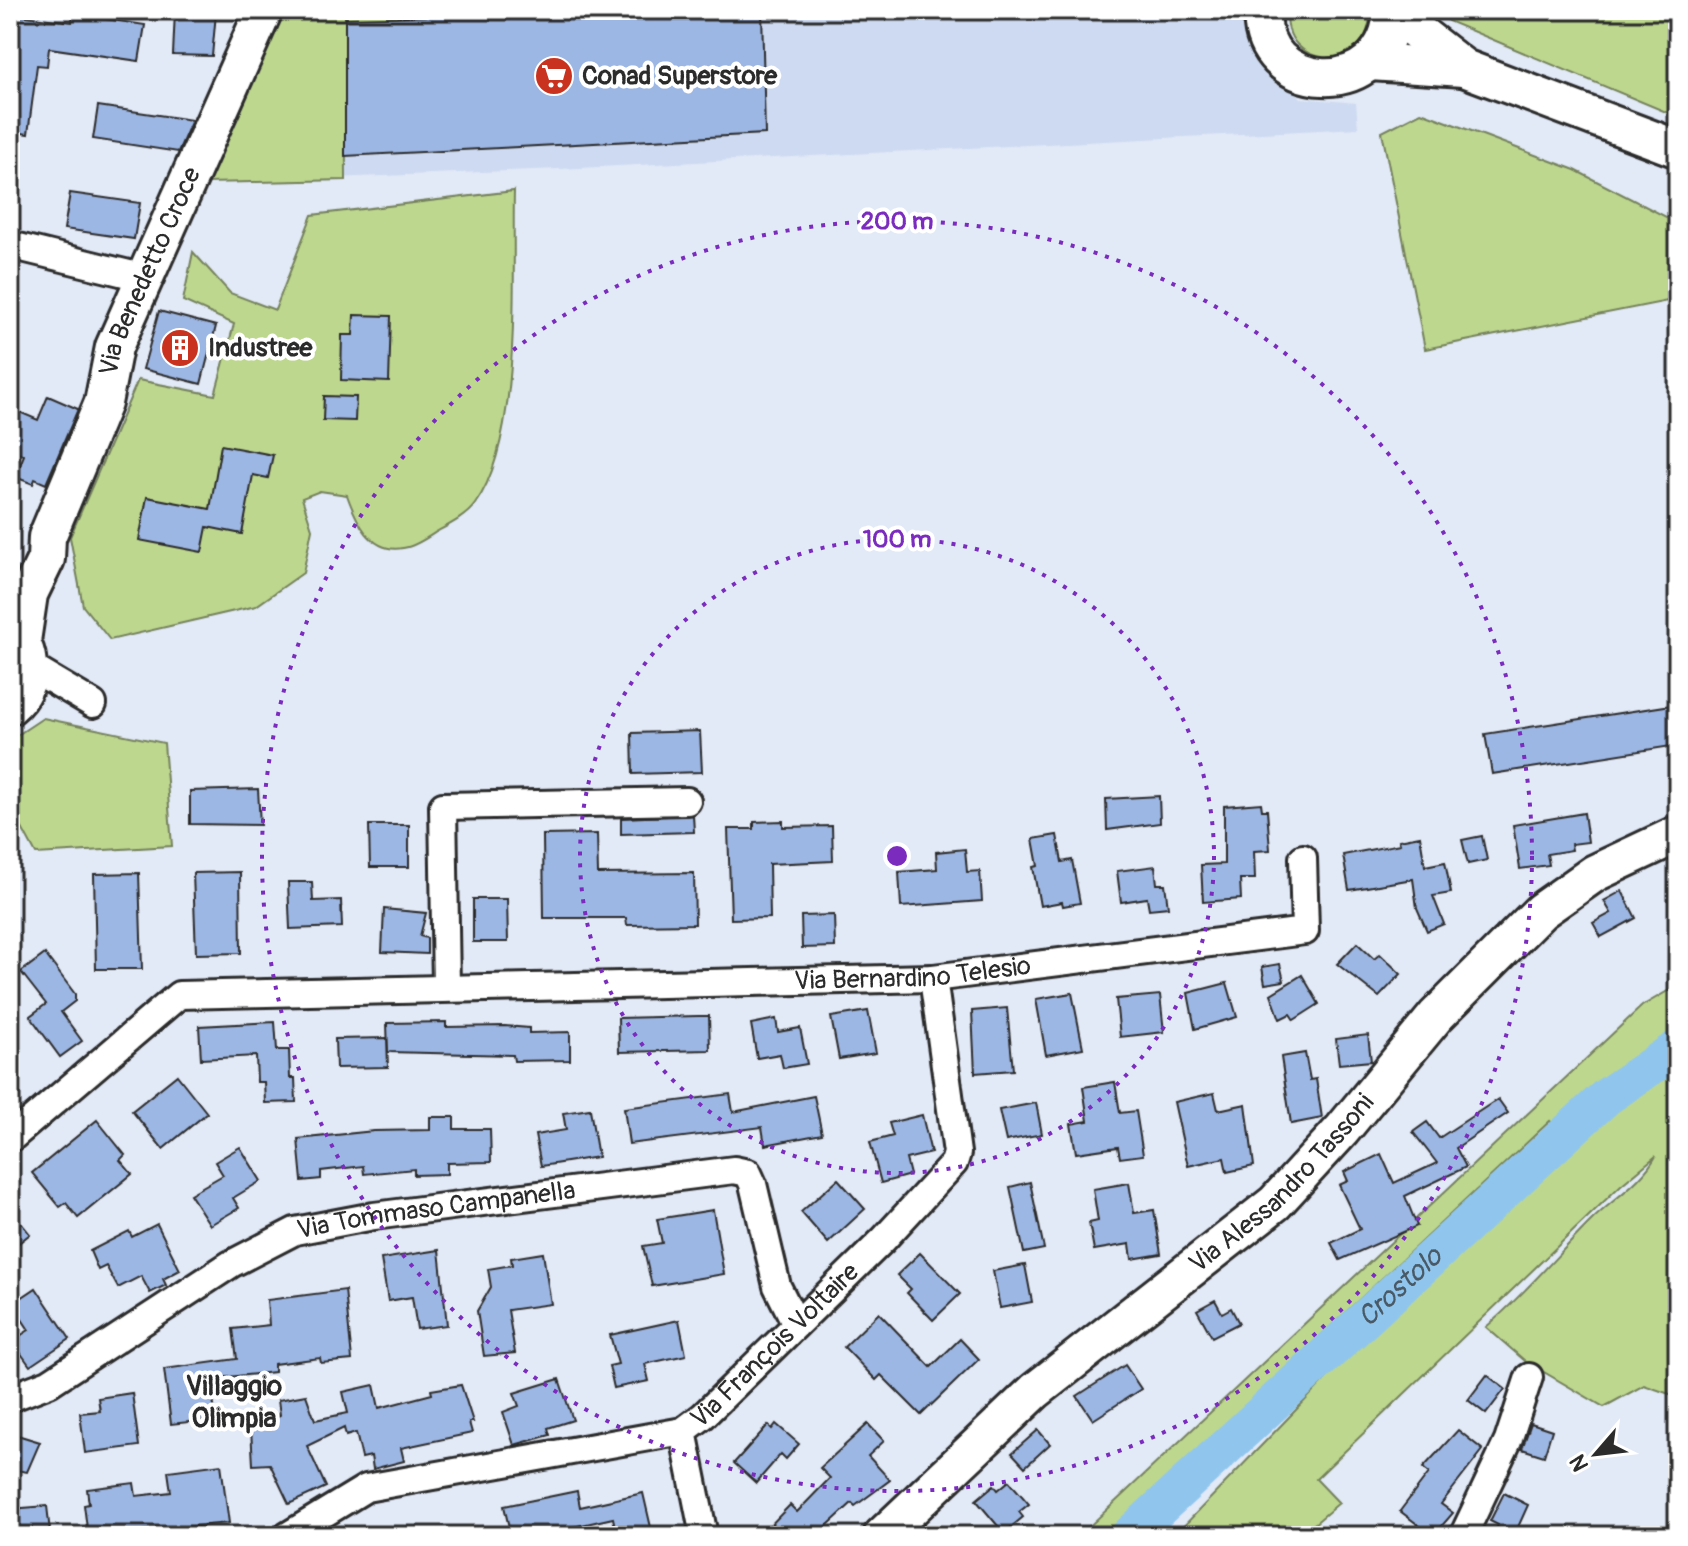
<svg xmlns="http://www.w3.org/2000/svg" width="1688" height="1546" viewBox="0 0 1688 1546" font-family="Pangolin,sans-serif">
<rect width="100%" height="100%" fill="#e2e9f7"/>
<filter id="ink" filterUnits="userSpaceOnUse"><feTurbulence type="fractalNoise" baseFrequency=".0125" numOctaves="2"/><feDisplacementMap in="SourceGraphic" scale="16" xChannelSelector="R" yChannelSelector="G"/><feConvolveMatrix kernelMatrix="1 2 1 2 8 2 1 2 1" color-interpolation-filters="sRGB"/></filter>
<g filter="url(#ink)">
<polygon fill="#cddaf1" points="278,10 1233,10 1254,38 1270,71 1301,98 1356,103 1358,128 559,169 205,183"/>
<g fill="#bdd78e" stroke="#74815c" stroke-width="2">
<polygon points="278,10 406,10 406,17 345,18 346,180 205,183"/>
<path d="M 1288,10 L 1370,10 C 1372,77 1279,70 1288,10 Z"/>
<polygon points="1437,10 1503,10 1509,14 1526,10 1678,10 1678,117 1448,21"/>
<polygon points="1421,112 1575,170 1678,223 1678,299 1425,349 1382,132"/>
<path d="M 514,191 C 512,273 523,438 475,504 C 467,516 449,525 436,532 C 427,538 414,547 403,548 C 370,554 356,520 347,495 L 320,491 L 302,498 L 312,529 L 303,573 L 256,606 L 110,640 L 83,606 L 70,537 L 138,380 L 215,395 L 234,324 L 183,301 L 193,252 L 230,293 L 275,310 L 312,215 Z"/>
<polygon points="43,718 164,743 172,846 36,854 10,806 10,740"/>
<path d="M 1678,985 L 1678,1397 L 1644,1385 L 1604,1407 L 1525,1361 L 1486,1327 C 1524,1295 1556,1256 1591,1221 C 1613,1199 1642,1182 1656,1156 L 1621,1185 L 1316,1479 L 1339,1503 L 1300,1536 L 1174,1536 L 1377,1326 L 1571,1142 L 1550,1121 L 1107,1536 L 1079,1536 L 1642,1006 Z"/>
</g>
<g fill="none" stroke-linecap="round" stroke-linejoin="round">
<path stroke="#90c6ee" stroke-width="38" id="s1" d="M 1129,1536 L 1606,1097 L 1678,1048"/>
</g>
<g fill="#9db7e4" stroke="#2b2b2b" stroke-width="2">
<polygon points="484,10 762,10 765,134 345,156 345,18 484,15"/>
<polygon points="175,11 216,13 212,56 173,55"/>
<polygon points="10,14 72,22 73,14 145,25 139,61 49,48 47,66 37,65 28,134 10,131"/>
<polygon points="98,106 192,120 178,152 93,139"/>
<polygon points="70,193 140,203 134,239 64,229"/>
<polygon points="159,311 216,326 201,384 143,369"/>
<polygon points="354,315 391,316 389,382 341,380 342,335 353,335"/>
<polygon points="48,396 78,409 46,484 35,479 33,484 15,477 24,455 10,449 10,408 38,420"/>
<polygon points="324,396 356,397 355,421 323,420"/>
<polygon points="221,445 273,455 268,478 253,475 242,534 207,527 202,552 139,540 147,497 210,509"/>
<polygon points="1678,704 1678,745 1492,774 1485,734"/>
<polygon points="700,731 702,772 633,774 632,733"/>
<polygon points="258,789 260,825 190,824 190,791"/>
<polygon points="1159,796 1160,823 1107,830 1106,799"/>
<polygon points="1261,803 1262,810 1267,810 1270,850 1254,851 1255,879 1240,879 1241,899 1203,902 1201,865 1224,864 1224,806"/>
<polygon points="1584,813 1588,842 1571,844 1572,850 1547,854 1549,865 1520,869 1513,825"/>
<polygon points="693,815 694,832 621,834 621,818"/>
<polygon points="783,821 783,827 832,826 833,861 769,864 770,918 731,919 728,829 754,829 754,822"/>
<polygon points="369,825 409,825 409,867 370,867"/>
<polygon points="597,834 598,874 694,873 695,924 627,925 626,918 544,918 543,835"/>
<polygon points="1057,835 1062,862 1072,860 1080,903 1063,906 1062,902 1040,906 1033,867 1038,866 1033,839"/>
<polygon points="1420,836 1425,866 1445,862 1451,893 1433,896 1444,924 1427,931 1417,908 1413,879 1349,890 1343,855 1400,844 1399,840"/>
<polygon points="1482,836 1487,860 1468,864 1462,840"/>
<polygon points="965,849 967,872 980,871 982,901 901,907 899,872 937,869 936,852"/>
<polygon points="1155,866 1157,884 1165,884 1168,907 1149,909 1147,898 1121,902 1117,871"/>
<polygon points="240,872 241,953 196,954 193,873"/>
<polygon points="139,873 142,969 96,969 94,874"/>
<polygon points="288,882 312,882 313,901 341,900 342,927 290,929"/>
<polygon points="1622,891 1636,918 1601,937 1593,923 1611,913 1604,901"/>
<polygon points="473,899 507,899 508,942 473,942"/>
<polygon points="384,909 426,913 420,936 427,938 427,954 382,952"/>
<polygon points="834,915 835,947 802,948 801,916"/>
<polygon points="1357,943 1374,959 1380,954 1401,974 1379,997 1337,964"/>
<polygon points="45,954 75,994 75,1001 61,1012 82,1041 60,1057 30,1016 46,1004 21,972"/>
<polygon points="1280,964 1284,981 1265,984 1262,967"/>
<polygon points="1302,975 1319,1004 1294,1020 1290,1014 1280,1019 1271,994"/>
<polygon points="1227,983 1237,1017 1195,1029 1188,993"/>
<polygon points="1072,993 1083,1048 1046,1055 1036,999"/>
<polygon points="1160,995 1164,1032 1120,1037 1116,999"/>
<polygon points="1007,1008 1013,1070 975,1073 972,1011"/>
<polygon points="868,1011 876,1053 839,1059 831,1017"/>
<polygon points="698,1016 709,1016 710,1050 619,1052 618,1018"/>
<polygon points="776,1019 778,1032 800,1028 807,1064 783,1068 780,1054 757,1058 751,1024"/>
<polygon points="275,1022 277,1050 289,1050 290,1078 295,1078 296,1102 265,1103 264,1082 257,1082 256,1056 201,1059 199,1026"/>
<polygon points="446,1022 446,1027 505,1026 529,1028 529,1033 570,1032 570,1060 514,1061 513,1055 388,1052 387,1023"/>
<polygon points="1368,1035 1371,1061 1339,1064 1336,1039"/>
<polygon points="387,1038 388,1067 336,1068 335,1039"/>
<polygon points="1305,1053 1310,1080 1316,1079 1322,1118 1291,1124 1281,1057"/>
<polygon points="177,1075 207,1113 163,1149 132,1111"/>
<polygon points="1115,1082 1120,1113 1136,1111 1143,1155 1120,1158 1118,1147 1076,1153 1071,1124 1088,1121 1083,1087"/>
<polygon points="1214,1093 1218,1110 1246,1104 1254,1166 1227,1172 1224,1158 1188,1166 1174,1102"/>
<polygon points="730,1094 733,1112 814,1096 822,1134 765,1145 762,1127 629,1144 624,1108"/>
<polygon points="1498,1099 1508,1113 1456,1148 1466,1167 1405,1196 1417,1226 1340,1260 1331,1243 1360,1229 1339,1185 1348,1181 1344,1172 1381,1154 1394,1183 1437,1163 1413,1132 1427,1122 1439,1138"/>
<polygon points="1036,1103 1042,1134 1006,1141 999,1110"/>
<polygon points="590,1109 598,1157 541,1166 535,1135 566,1130 563,1113"/>
<polygon points="922,1115 931,1153 906,1159 910,1175 881,1183 870,1142 893,1136 889,1123"/>
<polygon points="430,1117 454,1117 454,1129 490,1129 491,1162 447,1163 447,1174 414,1175 414,1169 364,1174 363,1166 321,1171 321,1179 302,1181 298,1139 374,1131 430,1130"/>
<polygon points="97,1120 125,1155 120,1160 132,1174 78,1218 66,1203 60,1207 32,1173"/>
<polygon points="240,1147 261,1181 233,1198 239,1208 210,1225 190,1194 223,1175 215,1162"/>
<polygon points="838,1179 865,1209 828,1243 801,1212"/>
<polygon points="1030,1182 1044,1249 1024,1253 1010,1187"/>
<polygon points="1129,1183 1134,1213 1154,1210 1161,1254 1132,1259 1130,1244 1094,1250 1089,1223 1098,1221 1093,1189"/>
<polygon points="10,1209 30,1234 10,1250"/>
<polygon points="713,1210 724,1274 652,1286 643,1246 662,1243 657,1219"/>
<polygon points="157,1224 180,1270 163,1279 166,1285 150,1293 141,1276 118,1288 106,1266 98,1270 90,1251 129,1231 132,1237"/>
<polygon points="439,1250 447,1325 417,1329 412,1297 388,1301 381,1259"/>
<polygon points="543,1253 551,1304 508,1310 515,1353 484,1356 477,1311 491,1287 488,1269 512,1265 511,1258"/>
<polygon points="920,1253 960,1294 933,1320 907,1293 911,1289 897,1275"/>
<polygon points="1025,1265 1032,1302 1000,1308 993,1271"/>
<polygon points="36,1288 70,1339 30,1366 12,1341 29,1330 12,1304"/>
<polygon points="345,1290 352,1360 321,1363 320,1358 274,1364 274,1372 210,1379 216,1419 171,1424 164,1369 237,1359 233,1329 269,1325 267,1300"/>
<polygon points="1215,1300 1222,1313 1231,1308 1239,1323 1212,1337 1197,1310"/>
<polygon points="879,1313 931,1367 960,1339 979,1359 921,1415 881,1375 876,1380 844,1347"/>
<polygon points="679,1320 686,1355 645,1364 649,1381 614,1388 609,1366 618,1364 610,1335"/>
<polygon points="1125,1365 1141,1389 1093,1420 1077,1396"/>
<polygon points="1487,1375 1505,1389 1486,1414 1468,1400"/>
<polygon points="559,1379 573,1420 548,1428 550,1435 514,1445 503,1412 519,1406 514,1393"/>
<polygon points="374,1385 379,1408 432,1394 431,1390 461,1385 473,1422 469,1422 472,1433 401,1448 404,1461 373,1469 371,1456 362,1458 356,1433 346,1436 344,1428 307,1446 326,1487 289,1504 270,1464 253,1465 251,1428 280,1415 278,1400 306,1395 315,1420 348,1413 343,1392"/>
<polygon points="132,1393 139,1446 85,1453 80,1413 100,1411 98,1398"/>
<polygon points="1531,1423 1552,1430 1544,1456 1522,1449"/>
<polygon points="776,1424 799,1444 786,1459 781,1454 756,1483 734,1463 768,1425 772,1429"/>
<polygon points="868,1424 884,1441 868,1456 890,1480 855,1506 852,1503 816,1536 760,1536 790,1505 797,1512 830,1478 820,1468"/>
<polygon points="1038,1430 1050,1444 1025,1467 1012,1453"/>
<polygon points="1458,1430 1483,1450 1441,1504 1453,1513 1433,1536 1400,1511 1429,1473 1423,1468"/>
<polygon points="14,1434 40,1442 27,1472 10,1469 10,1444"/>
<polygon points="221,1464 229,1523 88,1536 84,1505 89,1504 87,1489 134,1483 136,1496 171,1492 168,1471"/>
<polygon points="1009,1481 1029,1504 1019,1512 1023,1517 1004,1533 976,1500 994,1485 998,1490"/>
<polygon points="577,1491 580,1507 643,1493 653,1536 617,1536 613,1518 533,1536 511,1536 504,1506"/>
<polygon points="1504,1493 1528,1505 1514,1536 1493,1536 1498,1525 1490,1521"/>
<polygon points="47,1506 50,1532 44,1533 44,1536 10,1536 10,1509"/>
</g>
<g fill="none" stroke-linecap="round" stroke-linejoin="round">
<defs>
<g id="street">
<polyline points="10,245 137,276 145,282"/>
<polyline points="29,666 93,704"/>
<polyline points="446,987 443,806 687,801"/>
<path id="s2" d="M 10,1139 L 179,995 L 933,978 L 1305,931 L 1303,858"/>
<path id="s3" d="M 10,1398 L 49,1383 L 231,1264 L 295,1231 L 374,1216 L 734,1170 L 748,1173 L 753,1184 L 777,1286 L 795,1322"/>
<polyline points="683,1431 704,1536"/>
<path id="s4" d="M 287,1536 L 366,1488 L 683,1431 L 703,1416 L 883,1240 L 954,1163 L 957,1153 L 933,978"/>
<polyline points="1463,1536 1508,1441 1529,1377"/>
</g>
<g id="secondary">
<path d="M 1263,10 C 1255,94 1388,105 1392,10"/>
<polyline points="1392,12 1464,68 1678,149"/>
<polyline points="1370,62 1464,68"/>
<path d="M 10,628 C 33,650 35,685 10,706"/>
<path id="s5" d="M 22,641 L 29,594 L 46,559 L 47,537 L 103,403 L 114,347 L 264,10"/>
<path id="s6" d="M 882,1536 L 1035,1391 L 1275,1203 L 1342,1130 L 1436,1016 L 1541,911 L 1595,873 L 1678,834"/>
</g>
</defs>
<use href="#street" stroke="#2b2b2b" stroke-width="32"/>
<use href="#secondary" stroke="#2b2b2b" stroke-width="42"/>
<use href="#street" stroke="#fff" stroke-width="26"/>
<use href="#secondary" stroke="#fff" stroke-width="36"/>
</g>
</g>
<g fill="none" stroke="#7b2cbf" stroke-width="4" stroke-dasharray="4 8">
<circle cx="897" cy="856" r="317"/>
<circle cx="897" cy="856" r="635"/>
</g>
<defs>
<symbol id="supermarket-disc" viewBox="-11 -11 22 22"><circle r="9.5" fill="#c8321e" stroke="#fff"/><path d="M-6-5.5h2.5l.6 2H6L4.5 2H-2.5L-4.4-4H-6ZM-1.5 3.2a1.3 1.3 0 1 0 .1 0ZM3 3.2a1.3 1.3 0 1 0 .1 0Z" fill="#fff"/></symbol>
<symbol id="building-disc" viewBox="-11 -11 22 22"><circle r="9.5" fill="#c8321e" stroke="#fff"/><path d="M-4-6H4V6H1V3H-1V6H-4ZM-2.5-4.3h1.7v1.8h-1.7ZM.8-4.3h1.7v1.8H.8ZM-2.5-1h1.7V.8h-1.7ZM.8-1h1.7V.8H.8Z" fill="#fff"/></symbol>
</defs>
<g fill-rule="evenodd">
<use href="#supermarket-disc" x="532" y="54" width="44" height="44"/>
<use href="#building-disc" x="158" y="326" width="44" height="44"/>
</g>
<g text-anchor="middle" dominant-baseline="central" stroke-width="8" stroke-linejoin="round" paint-order="stroke">
<g font-size="26" font-weight="bold" fill="#2b2b2b" stroke="#fff" text-anchor="start">
<text x="582" y="76">Conad Superstore</text>
<text x="208" y="348">Industree</text>
</g>
<g font-size="26" fill="#2b2b2b" stroke="#fff">
<text stroke="none"><textPath href="#s5" startOffset="394">Via Benedetto Croce</textPath></text>
<text stroke="none"><textPath href="#s2" startOffset="956">Via Bernardino Telesio</textPath></text>
<text stroke="none"><textPath href="#s6" startOffset="534">Via Alessandro Tassoni</textPath></text>
<text stroke="none"><textPath href="#s3" startOffset="474">Via Tommaso Campanella</textPath></text>
<text stroke="none"><textPath href="#s4" startOffset="540">Via François Voltaire</textPath></text>
</g>
<g font-size="28" font-style="italic" fill="#495a66" stroke="#fff">
<text stroke="none"><textPath href="#s1" startOffset="368">Crostolo</textPath></text>
</g>
<g font-size="28" font-weight="bold" fill="#2b2b2b" stroke="#fff">
<text x="234" y="1386">Villaggio<tspan x="234" dy="32">Olimpia</tspan></text>
</g>
</g>
<circle cx="897" cy="856" r="12" fill="#7b2cbf" stroke="#fff" stroke-width="4"/>
<g font-size="24" text-anchor="middle" font-weight="bold" fill="#7b2cbf" stroke="#fff" stroke-width="8" stroke-linejoin="round" paint-order="stroke">
<text x="897" y="229">200 m</text>
<text x="897" y="547">100 m</text>
</g>
<rect width="1688" height="1546" fill="none" stroke="#fff" stroke-width="40"/>
<rect x="20" y="20" width="1648" height="1506" fill="none" stroke="#2b2b2b" stroke-width="3" filter="url(#ink)"/>
<g transform="translate(1596 1454) rotate(242)" stroke="#ffffff" stroke-width="6" paint-order="stroke">
<path d="M0-6L14 30L0 20L-14 30Z" fill="#2b2b2b"/>
<text y="-12" font-size="22" font-weight="bold" text-anchor="middle" fill="#2b2b2b">N</text>
</g>
</svg>
